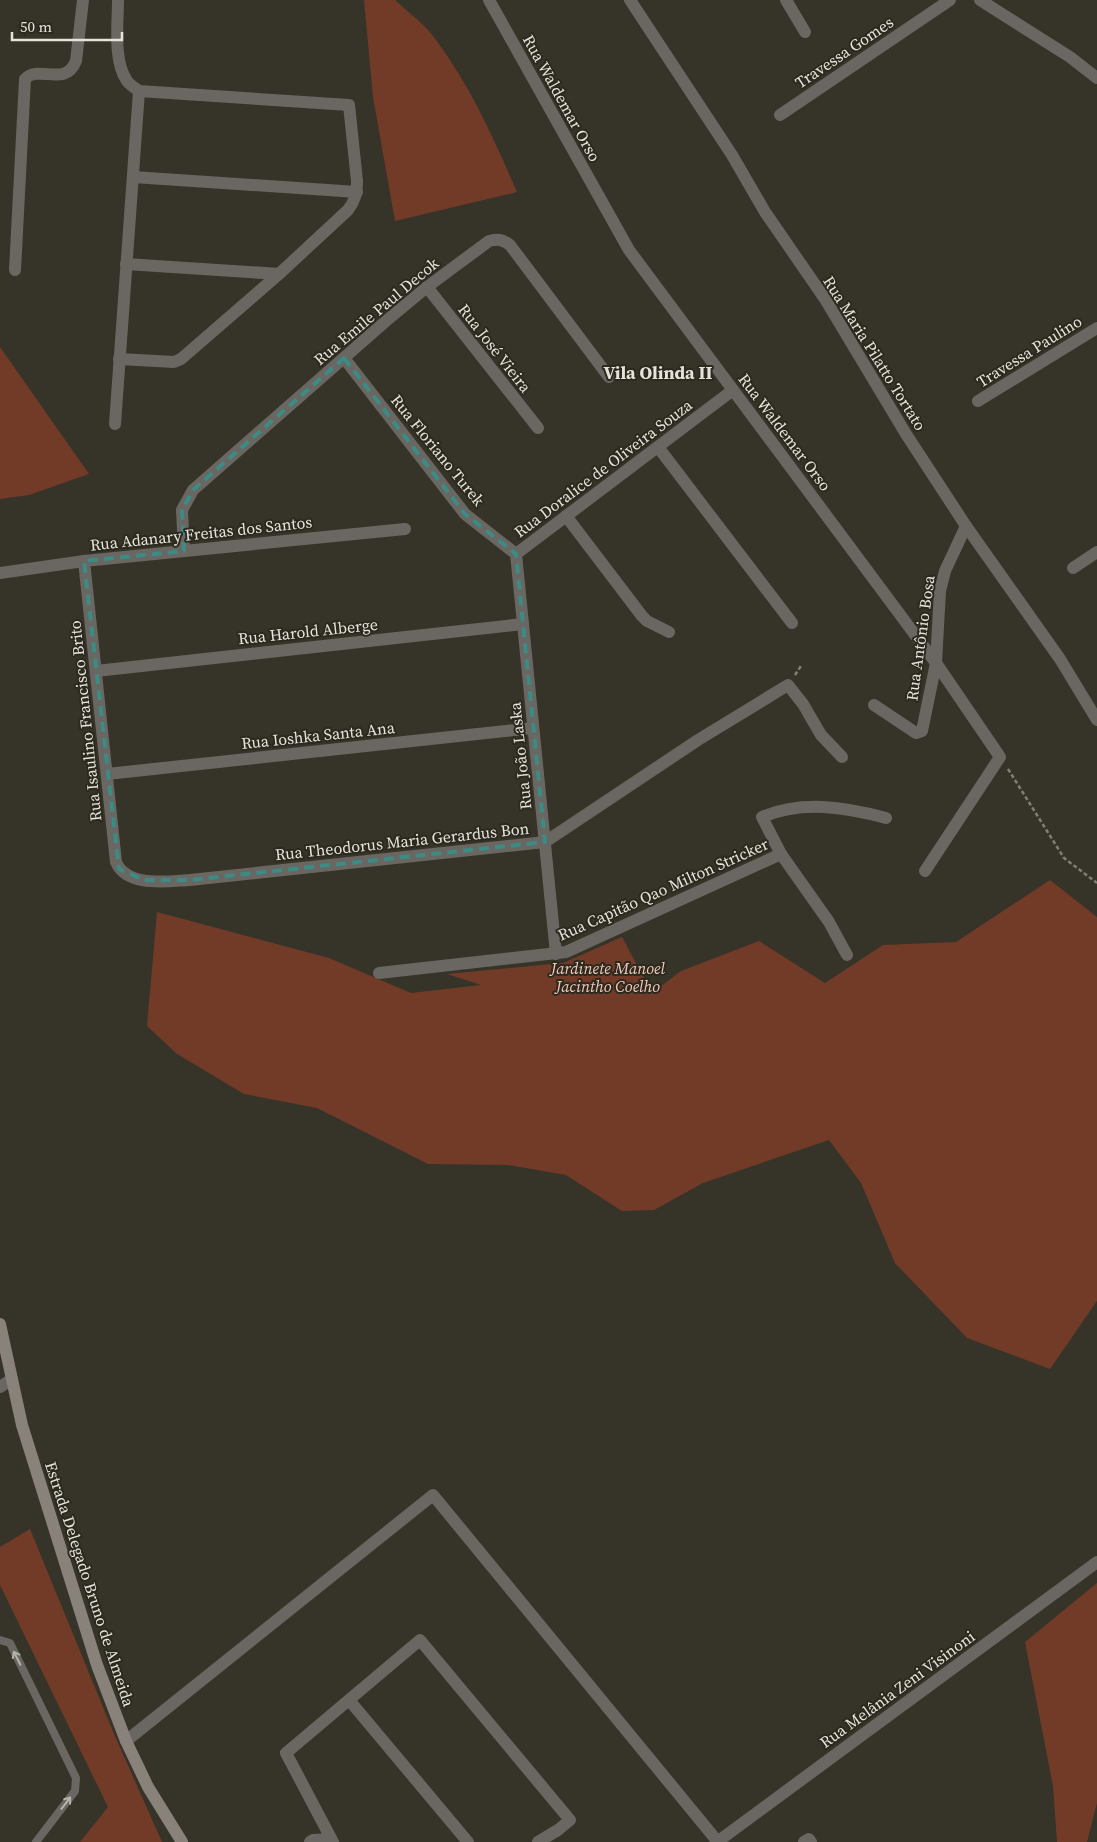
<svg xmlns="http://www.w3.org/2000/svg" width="1097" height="1842" viewBox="0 0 1097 1842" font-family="'Source Serif 4',serif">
<rect width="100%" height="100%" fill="#363328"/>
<g fill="#723b28">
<path d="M 364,0 L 395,0 C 409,13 426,25 436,40 C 471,87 494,139 517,192 L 395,221 L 373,97 Z"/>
<polygon points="0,347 89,474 29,495 0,499"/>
<polygon points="1050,880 1097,917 1097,1301 1050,1369 967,1338 895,1263 861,1183 829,1140 703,1183 654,1210 622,1211 566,1175 508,1165 428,1164 317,1108 244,1094 177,1054 147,1026 157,912 329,958 411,993 481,985 447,974 563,963 622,937 652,993 681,971 759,941 825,983 883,945 956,942"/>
<polygon points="30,1529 114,1734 162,1842 80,1842 108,1807 0,1585 0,1547"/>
<polygon points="1097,1583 1097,1803 1087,1842 1057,1842 1053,1786 1025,1642"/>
</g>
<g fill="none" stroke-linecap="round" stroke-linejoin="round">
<g stroke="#817f75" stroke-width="2.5" stroke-dasharray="4 2.5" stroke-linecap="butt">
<polyline points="795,675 801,666"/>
<polyline points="1008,769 1064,858 1097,883"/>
</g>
<polyline stroke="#6a6661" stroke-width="8" points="0,1640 10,1643 76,1778 75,1791 36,1842"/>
<g stroke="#6a6661" stroke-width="12">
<path d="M 118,0 C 118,24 113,61 127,81 C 130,85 135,88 139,91 L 349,105 L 357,181 C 357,193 355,201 348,210 L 279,274 L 181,359 L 174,362 L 119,359"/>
<polyline points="489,0 629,250 936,663 1000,757 925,871"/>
<polyline points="630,0 732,155 765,212 825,299 906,434 966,526 1060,659 1097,720"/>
<polyline points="786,0 805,32"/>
<polyline points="980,0 1070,57 1097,78"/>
<polyline points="780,115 950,0"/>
<polyline points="133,177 357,192"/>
<polyline points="126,264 279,274"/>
<path d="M 15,270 L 25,79 C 39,64 65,88 76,61 L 83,0"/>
<polyline points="427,287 538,428"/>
<polyline points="344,358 465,514 516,554"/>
<polyline points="978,401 1097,328"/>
<polyline points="115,424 139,91"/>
<polyline points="658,447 792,623"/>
<polyline points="566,516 642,616 647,621 669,632"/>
<path d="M 184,551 L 182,510 L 193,490 L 386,321 L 427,287 L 489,241 C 498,239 502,239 510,245 L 609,377"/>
<polyline points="516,554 556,954"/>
<polyline points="516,554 733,390"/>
<path d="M 84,561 L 116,862 C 127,888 168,881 190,880 L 545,842 L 698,740 L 788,685 L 803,704 L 821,735 L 842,757"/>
<polyline points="1073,568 1097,552"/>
<polyline points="0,573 84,561 405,529"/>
<polyline points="96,671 523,624"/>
<polyline points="874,705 916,733 922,731 936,663 940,591 945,571 966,526"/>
<polyline points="107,774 533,728"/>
<path d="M 847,955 L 829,922 L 781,854 L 762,817 C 802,800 845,807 886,818"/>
<polyline points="379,973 566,952 781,854"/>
<polyline points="0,1387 12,1379"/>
<polyline points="349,1700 468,1842"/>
<polyline points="126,1741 433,1495 718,1842"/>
<polyline points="310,1842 313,1840 331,1839 330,1842"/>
<polyline points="333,1842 286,1753 420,1640 570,1820 558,1830 538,1842"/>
<polyline points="804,1842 809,1839 811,1842"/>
</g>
<polyline stroke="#6a6661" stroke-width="12" points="717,1842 1097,1562"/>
<polyline stroke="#88827b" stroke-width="12" points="0,1324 22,1425 97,1665 126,1741 148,1787 182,1842"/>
</g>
<defs><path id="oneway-shaft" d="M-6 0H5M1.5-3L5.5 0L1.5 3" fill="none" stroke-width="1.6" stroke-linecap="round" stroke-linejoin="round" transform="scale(1.25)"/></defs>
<g stroke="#b4b2ab">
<use href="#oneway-shaft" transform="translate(17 1658) rotate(-117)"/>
<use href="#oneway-shaft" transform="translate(66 1803) rotate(-52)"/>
</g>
<path fill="none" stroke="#3a8c84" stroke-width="4" stroke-dasharray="10 6" stroke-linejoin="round" d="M 344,358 L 465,514 L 516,554 L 545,842 L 190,880 L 144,880 L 119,869 L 84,561 L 184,551 L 182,510 L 193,490 Z"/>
<g text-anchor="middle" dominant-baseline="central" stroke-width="4" stroke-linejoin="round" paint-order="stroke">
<g font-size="16" fill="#e5e4dc" stroke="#2c291e">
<text transform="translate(844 52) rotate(-34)">Travessa Gomes</text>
<text transform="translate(562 98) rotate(61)">Rua Waldemar Orso</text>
<text transform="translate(376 311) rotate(-40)">Rua Emile Paul Decok</text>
<text transform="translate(495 348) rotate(52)">Rua José Vieira</text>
<text transform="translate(1029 351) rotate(-32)">Travessa Paulino</text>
<text transform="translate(875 353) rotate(58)">Rua Maria Pilatto Tortato</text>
<text transform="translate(785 432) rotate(53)">Rua Waldemar Orso</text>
<text transform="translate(438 450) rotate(51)">Rua Floriano Turek</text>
<text transform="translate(603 468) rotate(-37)">Rua Doralice de Oliveira Souza</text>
<text transform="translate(201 533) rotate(-6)">Rua Adanary Freitas dos Santos</text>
<text transform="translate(308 631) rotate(-6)">Rua Harold Alberge</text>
<text transform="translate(920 638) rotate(-82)">Rua Antônio Bosa</text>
<text transform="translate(85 721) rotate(-96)">Rua Isaulino Francisco Brito</text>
<text transform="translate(318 735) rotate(-6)">Rua Ioshka Santa Ana</text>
<text transform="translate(520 756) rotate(-96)">Rua João Laska</text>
<text transform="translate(402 841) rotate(-6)">Rua Theodorus Maria Gerardus Bon</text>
<text transform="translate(663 889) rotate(-24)">Rua Capitão Qao Milton Stricker</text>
<text transform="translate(90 1584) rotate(72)">Estrada Delegado Bruno de Almeida</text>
<text transform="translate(897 1689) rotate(-36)">Rua Melânia Zeni Visinoni</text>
</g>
<g font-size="16" font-style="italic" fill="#f5c9ba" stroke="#2c291e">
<text x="608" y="968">Jardinete Manoel<tspan x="608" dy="18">Jacintho Coelho</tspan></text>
</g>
<g font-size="18" font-weight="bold" fill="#e5e4dc" stroke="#2c291e">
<text x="658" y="372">Vila Olinda II</text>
</g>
</g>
<path d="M12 32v8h110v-8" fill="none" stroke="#e5e4dc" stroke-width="2.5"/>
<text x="20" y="32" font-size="15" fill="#e5e4dc" stroke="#2c291e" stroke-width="4" paint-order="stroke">50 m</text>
</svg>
